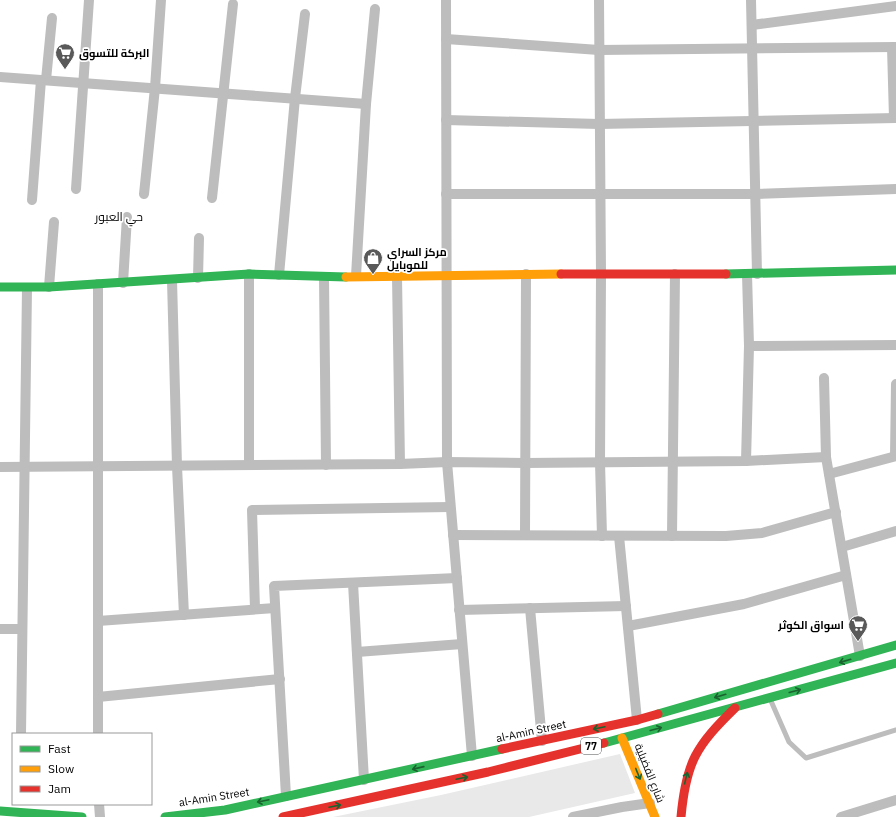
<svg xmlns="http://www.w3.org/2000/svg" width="896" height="817" viewBox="0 0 896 817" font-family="'IBM Plex Sans',Cairo,sans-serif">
<rect width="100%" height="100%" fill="#fff"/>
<polygon fill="#e9e9e9" points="620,754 635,793 529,817 333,817 441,795"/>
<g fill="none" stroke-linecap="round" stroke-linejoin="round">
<polyline stroke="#bdbdbd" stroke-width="5" points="771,701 789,742 806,758 896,730"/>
<g stroke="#bdbdbd" stroke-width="10">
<polyline points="446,0 447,462 472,756"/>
<polyline points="599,0 601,274 600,462 602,536"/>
<polyline points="751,0 757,274"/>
<polyline points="752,25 896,6"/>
<polyline points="446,39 599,50 896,47"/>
<polyline points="892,47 894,118"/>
<polyline points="0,77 366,104"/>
<polyline points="46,80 52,18"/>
<polyline points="446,120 599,124 896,118"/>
<polyline points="76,189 89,0"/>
<polyline points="144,194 155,88 161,0"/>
<polyline points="446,194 755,194 896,189"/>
<polyline points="212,198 233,4"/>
<polyline points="32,200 41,80"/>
<polyline points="249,274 249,465"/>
<polyline points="279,275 295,98 305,14"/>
<polyline points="356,276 366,104 375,9"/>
<polyline points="397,276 400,464"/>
<polyline points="324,277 326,465"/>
<polyline points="198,278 199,238"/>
<polyline points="172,280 177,466 184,615"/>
<polyline points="123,283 127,217"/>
<polyline points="98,284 98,734"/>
<polyline points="49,287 54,222"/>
<polyline points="749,346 896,345"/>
<polyline points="824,378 826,457 860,656"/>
<polyline points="895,456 896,384"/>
<polyline points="746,461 749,346 747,274"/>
<polyline points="0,467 400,464 447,462 525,463 746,461 826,457"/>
<polyline points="829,474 896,456"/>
<polyline points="453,535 726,536 762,533 836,512"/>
<polyline points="525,535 526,274"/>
<polyline points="619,536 637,720"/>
<polyline points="672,536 675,274"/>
<polyline points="842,547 896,531"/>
<polyline points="353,583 364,780"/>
<polyline points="530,608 542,741"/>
<polyline points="255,609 252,510 450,507"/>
<polyline points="459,610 626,606"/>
<polyline points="98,621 275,608"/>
<polyline points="628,626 744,604 846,575"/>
<polyline points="0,629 22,629"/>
<polyline points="357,652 462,644"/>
<polyline points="98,697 280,679"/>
<polyline points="21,734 27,288"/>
<polyline points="286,796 274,586 457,578"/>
<polyline points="99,804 100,817"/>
<polyline points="573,817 622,807 650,803"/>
<polyline points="841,817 896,800"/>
</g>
<g stroke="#30b455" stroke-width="9">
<polyline points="726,274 896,270"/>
<polyline points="0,287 49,287 249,274 346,277"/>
<polyline points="658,714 896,645"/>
<polyline points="604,743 896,663"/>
<polyline points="0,811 82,817"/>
<polyline points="165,817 225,810 502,749"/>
</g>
<g stroke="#ff9f0a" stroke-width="9">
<polyline points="346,277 561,274"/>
<polyline points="622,738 655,817"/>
</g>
<g stroke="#e5322d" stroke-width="9">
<polyline points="561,274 726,274"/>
<polyline points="502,749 637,720 658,714"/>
<polyline points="283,817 488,772 604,743"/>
<path d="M 681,817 C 686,762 696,746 735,708"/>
</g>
</g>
<defs><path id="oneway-shaft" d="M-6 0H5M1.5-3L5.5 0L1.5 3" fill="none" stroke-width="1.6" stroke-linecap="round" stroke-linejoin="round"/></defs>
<g stroke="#1a632f">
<use href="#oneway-shaft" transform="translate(845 661) rotate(164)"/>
<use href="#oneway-shaft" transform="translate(795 691) rotate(-15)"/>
<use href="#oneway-shaft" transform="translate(720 696) rotate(164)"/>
<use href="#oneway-shaft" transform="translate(599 728) rotate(168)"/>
<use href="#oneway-shaft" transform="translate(656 729) rotate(-15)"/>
<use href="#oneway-shaft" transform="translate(418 768) rotate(167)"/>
<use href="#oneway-shaft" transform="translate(638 774) rotate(68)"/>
<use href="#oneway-shaft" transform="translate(462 778) rotate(-12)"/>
<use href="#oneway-shaft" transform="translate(686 778) rotate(-76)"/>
<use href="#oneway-shaft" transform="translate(263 801) rotate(168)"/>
<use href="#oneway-shaft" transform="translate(335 806) rotate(-12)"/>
</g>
<defs>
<symbol id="supermarket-pin" viewBox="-11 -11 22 30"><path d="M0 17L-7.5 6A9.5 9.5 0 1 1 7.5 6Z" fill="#595959" stroke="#fff"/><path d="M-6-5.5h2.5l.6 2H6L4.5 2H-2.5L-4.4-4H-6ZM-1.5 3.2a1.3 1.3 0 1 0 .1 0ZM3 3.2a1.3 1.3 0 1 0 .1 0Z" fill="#fff"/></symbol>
<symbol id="shop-pin" viewBox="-11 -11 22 30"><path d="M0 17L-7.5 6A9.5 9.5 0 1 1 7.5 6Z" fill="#595959" stroke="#fff"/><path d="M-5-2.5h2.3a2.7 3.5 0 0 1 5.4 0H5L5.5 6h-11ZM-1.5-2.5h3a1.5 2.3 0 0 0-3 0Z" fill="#fff"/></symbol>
</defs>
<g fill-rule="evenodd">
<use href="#supermarket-pin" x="54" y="42" width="22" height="30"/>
<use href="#shop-pin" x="362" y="247" width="22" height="30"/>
<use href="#supermarket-pin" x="847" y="614" width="22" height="30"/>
</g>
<g text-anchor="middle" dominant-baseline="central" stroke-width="3.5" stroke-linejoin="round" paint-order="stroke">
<rect fill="#fff" stroke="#4c4c4c" stroke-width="1" x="581" y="738" width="20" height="16" rx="3"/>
<g font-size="10" font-weight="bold" fill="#000">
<text x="591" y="746">77</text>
</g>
<g font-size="11" font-weight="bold" fill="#000" stroke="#fff" text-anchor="start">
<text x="79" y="53">البركة للتسوق</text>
<text x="387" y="252">مركز السراي<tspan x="387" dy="13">للموبايل</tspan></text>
<text x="844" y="625" text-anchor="end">اسواق الكوثر</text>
</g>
<g font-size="11" fill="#000" stroke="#fff">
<text transform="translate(531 731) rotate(-12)">al-Amin Street</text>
<text transform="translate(650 773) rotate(68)">شارع الفضيلية</text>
<text transform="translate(214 797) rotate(-9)">al-Amin Street</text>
</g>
<g font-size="12" fill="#000" stroke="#fff">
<text x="119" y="216">حي العبور</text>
</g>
</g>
<rect x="12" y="733" width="140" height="72" fill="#ffffff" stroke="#999999"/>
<rect x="20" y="746" width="20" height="6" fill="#30b455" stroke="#999999"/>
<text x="48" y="753" font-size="12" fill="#000000">Fast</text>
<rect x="20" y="766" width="20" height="6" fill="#ff9f0a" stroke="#999999"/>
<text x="48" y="773" font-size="12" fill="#000000">Slow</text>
<rect x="20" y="786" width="20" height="6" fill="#e5322d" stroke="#999999"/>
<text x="48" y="793" font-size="12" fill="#000000">Jam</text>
</svg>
